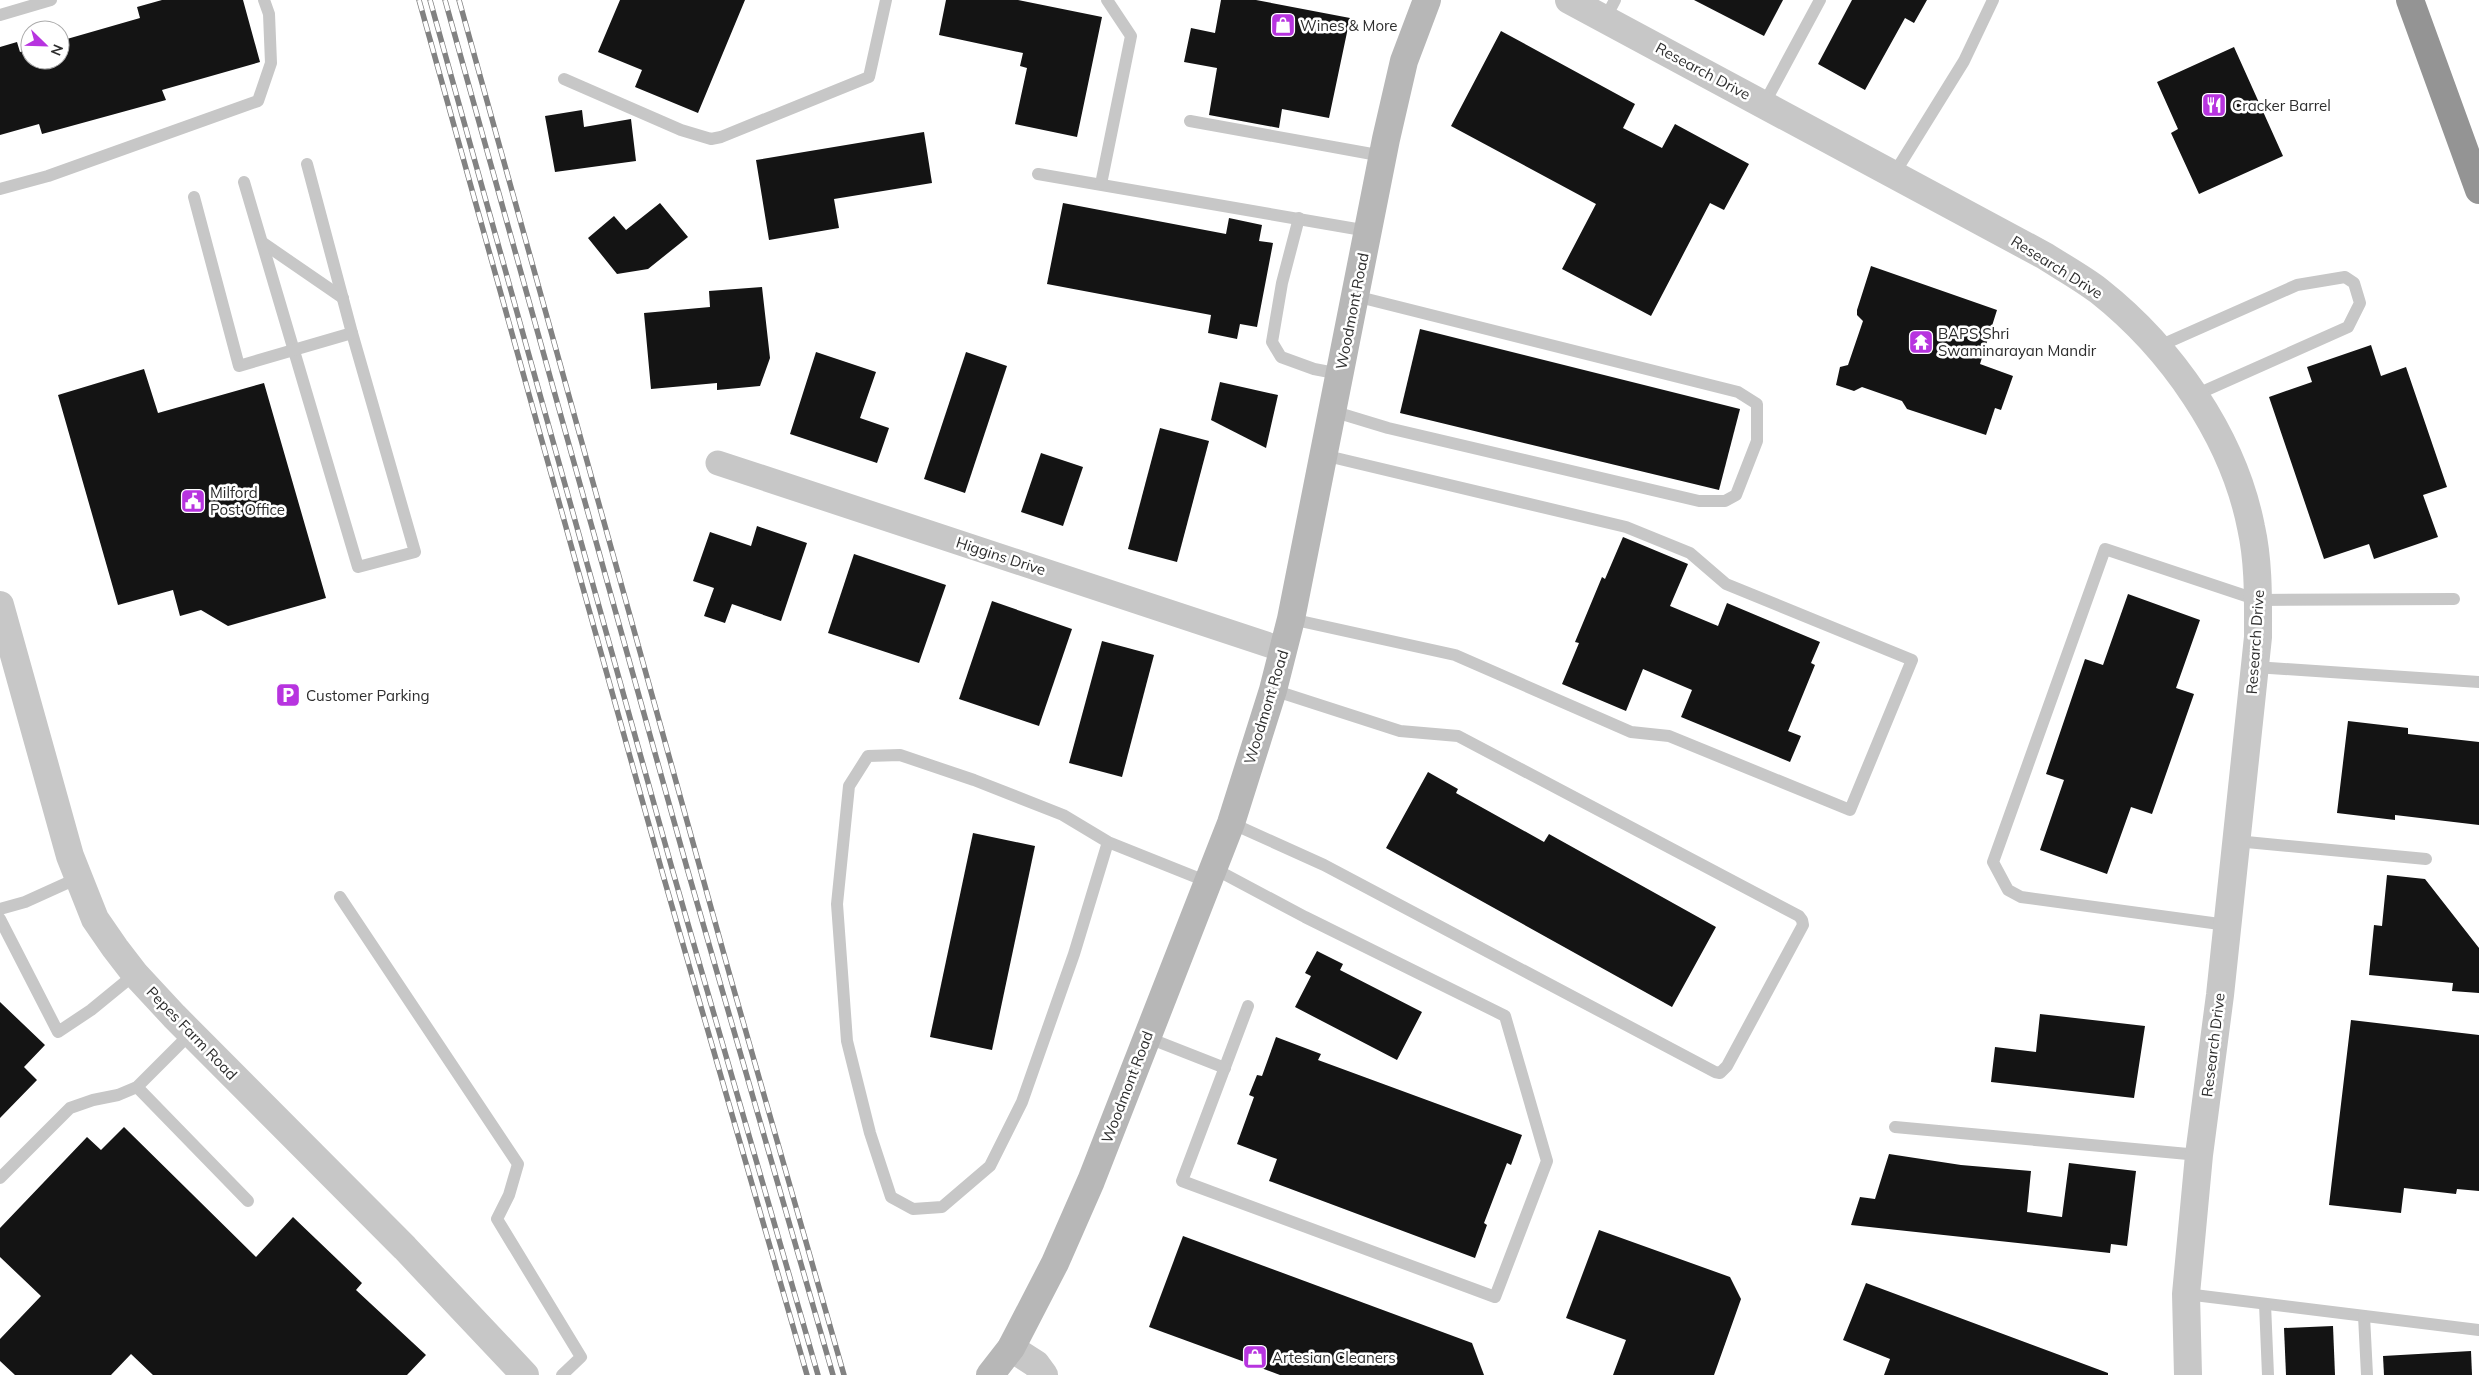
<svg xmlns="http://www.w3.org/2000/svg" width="2479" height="1375" viewBox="0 0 2479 1375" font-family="Mulish,sans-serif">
<rect width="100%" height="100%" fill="#fff"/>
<g fill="#141414">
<polygon points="162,0 243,0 260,62 162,90 166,100 42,134 39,124 0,135 0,47 17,42 20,52 30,49 30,60 60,60 60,41 140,18 137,7"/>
<polygon points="620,0 745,0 698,113 635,87 642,70 598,52"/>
<polygon points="946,0 1018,0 1102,17 1077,137 1015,124 1027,68 1020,66 1023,53 939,35"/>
<polygon points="1221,0 1256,0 1350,18 1329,118 1282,109 1279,128 1209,115 1217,68 1184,62 1191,28 1215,33"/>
<polygon points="1694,0 1783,0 1764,36"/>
<polygon points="1852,0 1927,0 1914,23 1905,18 1865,90 1818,64"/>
<polygon points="1501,31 1635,104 1623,128 1662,148 1675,124 1749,164 1724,210 1710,203 1651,316 1562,269 1596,204 1451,126"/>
<polygon points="2234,47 2283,156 2199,194 2171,133 2178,129 2157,82"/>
<polygon points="582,110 584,127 631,119 636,161 555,172 545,116"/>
<polygon points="924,132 932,183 834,199 839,228 769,240 756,160"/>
<polygon points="660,203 688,237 648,269 617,274 588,238 614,216 626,230"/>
<polygon points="1063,203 1226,234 1229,218 1262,225 1259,241 1273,243 1257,327 1240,324 1237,339 1208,333 1211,315 1047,284"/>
<polygon points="1871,266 1997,310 1980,364 2013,376 2001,410 1995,408 1986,435 1907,409 1902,401 1862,387 1854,391 1836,385 1840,367 1848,365 1863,321 1857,315 1857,310"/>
<polygon points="762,287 770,358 760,386 717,390 717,383 651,389 644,313 710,307 709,291"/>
<polygon points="1420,329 1740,409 1719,490 1400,413"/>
<polygon points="2371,345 2381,376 2406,367 2447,487 2423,495 2438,537 2374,559 2369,544 2324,559 2269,397 2312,382 2307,367"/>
<polygon points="816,352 876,372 860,418 889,428 877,463 790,434"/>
<polygon points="966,352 1007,366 965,493 924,479"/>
<polygon points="144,369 158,413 264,383 326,598 228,626 201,610 180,616 173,590 118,605 58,395"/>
<polygon points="1220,382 1278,395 1266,448 1211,420"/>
<polygon points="1160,428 1209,441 1177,562 1128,549"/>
<polygon points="1041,453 1083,467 1063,526 1021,512"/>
<polygon points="757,526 807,543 781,621 732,604 725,623 704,616 714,588 693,581 710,532 751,546"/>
<polygon points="1623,537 1688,564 1670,606 1718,626 1727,603 1820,642 1811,663 1815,665 1788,731 1801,736 1790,762 1681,717 1692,690 1643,669 1626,711 1562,684 1579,643 1575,642 1602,577 1605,579"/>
<polygon points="854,554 946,585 919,663 828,633"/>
<polygon points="2128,594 2200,620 2176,688 2194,694 2152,814 2131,807 2107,874 2040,850 2064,780 2046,774 2085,659 2103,665"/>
<polygon points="992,601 1072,629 1039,726 959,699"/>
<polygon points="1102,641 1154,655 1122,777 1069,763"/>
<polygon points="2348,721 2408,728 2408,734 2479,742 2479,825 2395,815 2395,820 2337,813"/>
<polygon points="1428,772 1458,789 1456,793 1544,842 1549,834 1716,927 1672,1007 1386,848"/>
<polygon points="973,833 1035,846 992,1050 930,1037"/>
<polygon points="2387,875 2425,879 2479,948 2479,993 2452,991 2453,983 2369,975 2374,925 2382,926"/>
<polygon points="1317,951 1343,964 1340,970 1422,1012 1397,1060 1295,1007 1311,976 1305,973"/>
<polygon points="0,1002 45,1045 24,1067 37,1080 0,1118"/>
<polygon points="2040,1014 2145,1026 2134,1098 1991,1082 1995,1047 2036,1052"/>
<polygon points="2351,1020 2479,1035 2479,1191 2457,1189 2456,1194 2404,1188 2401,1213 2329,1205"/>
<polygon points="1276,1037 1321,1054 1318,1060 1522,1135 1511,1165 1507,1163 1484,1223 1487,1225 1475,1258 1269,1181 1277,1159 1237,1144 1254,1097 1249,1095 1257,1075 1262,1076"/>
<polygon points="124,1127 256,1257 293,1217 362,1283 356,1290 426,1355 407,1375 153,1375 131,1354 111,1375 15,1375 0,1361 0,1339 41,1296 0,1257 0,1228 87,1137 101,1150"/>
<polygon points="1889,1154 1961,1165 2031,1171 2027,1212 2062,1217 2069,1163 2136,1171 2127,1246 2111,1244 2110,1253 1851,1225 1860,1197 1875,1199"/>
<polygon points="1599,1230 1730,1277 1741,1299 1714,1375 1613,1375 1626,1340 1566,1318"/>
<polygon points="1183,1236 1472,1343 1484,1375 1280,1375 1149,1327"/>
<polygon points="1866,1283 2108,1373 2108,1375 1884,1375 1890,1359 1843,1340"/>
<polygon points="2333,1326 2335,1375 2286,1375 2284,1328"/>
<polygon points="2471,1351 2472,1375 2384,1375 2383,1356"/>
</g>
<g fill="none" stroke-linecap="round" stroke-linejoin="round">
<g stroke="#c7c7c7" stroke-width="12">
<polyline points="0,15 51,0"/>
<polyline points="1605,19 1615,0"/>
<polyline points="564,79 681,130 711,139 721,137 869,77 886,0"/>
<polyline points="1764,104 1820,0"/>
<polyline points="1190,121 1383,156"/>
<polyline points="1038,174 1368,231"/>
<polyline points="1894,174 1964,61 1993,0"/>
<polyline points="244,182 358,567 415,552 352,333"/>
<polyline points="1101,184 1131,36 1107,0"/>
<polyline points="0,189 48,176 258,101 271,63 269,14 264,0"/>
<polyline points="194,197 239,366 352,333 307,164"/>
<polyline points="1299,218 1282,283 1272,342 1281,357 1314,369 1340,374"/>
<polyline points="263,243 343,298"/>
<polyline points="2157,347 2297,285 2345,277 2354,283 2360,303 2348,327 2193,396"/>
<polyline points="1332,411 1388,428 1699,501 1725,501 1736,495 1757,441 1757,404 1738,392 1355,296"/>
<polyline points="1291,619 1455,655 1631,732 1669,736 1850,810 1912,660 1726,584 1690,553 1626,527 1323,455"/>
<polyline points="2255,667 2479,682"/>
<polyline points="1231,823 1324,865 1715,1072 1720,1073 1727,1066 1803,925 1802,920 1799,916 1458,736 1400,731 1273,690"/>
<polyline points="2236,841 2426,859"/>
<polyline points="1108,842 1074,954 1022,1102 990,1166 942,1207 913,1209 891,1197 870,1133 847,1041 837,904 849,786 868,756 900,755 974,780 1063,815 1108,842 1208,882"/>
<polyline points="1213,868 1305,917 1505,1016 1547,1161 1495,1297 1182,1181 1248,1006"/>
<polyline points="340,897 518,1164 509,1195 497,1219 581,1357 562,1375"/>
<polyline points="0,909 25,902 78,878"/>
<polyline points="0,919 58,1032 91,1010 135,974"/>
<polyline points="2227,925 2021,897 2008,890 1993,862 2105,549 2258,600 2454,599"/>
<polyline points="1146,1037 1225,1068"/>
<polyline points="137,1087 248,1201"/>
<polyline points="1895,1127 2199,1155"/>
<polyline points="0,1178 70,1108 93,1100 118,1095 137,1087 191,1033"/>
<polyline points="2186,1294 2479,1330"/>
<polyline points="2265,1304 2268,1375"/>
<polyline points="2364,1316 2367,1375"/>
</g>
<polyline stroke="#c7c7c7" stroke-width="25" points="718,463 1284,650"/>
<g stroke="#c7c7c7" stroke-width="28">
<path d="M 1569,0 L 2045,256 C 2062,267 2082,278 2099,291 C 2171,348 2233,436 2251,527 C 2259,563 2258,600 2258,637 L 2220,995 L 2199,1155 L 2186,1294 L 2188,1375"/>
<polyline points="0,605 70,856 95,919 115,948 135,974 174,1016 405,1248 525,1375"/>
<polyline points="1011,1348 1036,1364 1044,1375"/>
</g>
<polyline stroke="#b7b7b7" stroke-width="28" points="990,1375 1011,1348 1055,1263 1091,1181 1231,823 1273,690 1291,619 1386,139 1404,61 1427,0"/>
<polyline stroke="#949494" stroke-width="28" points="2410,0 2479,190"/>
<defs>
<g id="rail">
<polyline points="419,0 663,875 807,1375"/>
<polyline points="430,0 673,872 818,1375"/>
<polyline points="445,0 687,868 833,1375"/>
<polyline points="459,0 730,976 844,1375"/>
</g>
</defs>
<use href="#rail" stroke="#828282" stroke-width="5.5"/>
<use href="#rail" stroke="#fff" stroke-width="4" stroke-dasharray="11" stroke-linecap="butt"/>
</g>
<defs>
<symbol id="shop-square" viewBox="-11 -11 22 22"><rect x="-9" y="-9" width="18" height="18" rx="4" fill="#b734df" stroke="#fff"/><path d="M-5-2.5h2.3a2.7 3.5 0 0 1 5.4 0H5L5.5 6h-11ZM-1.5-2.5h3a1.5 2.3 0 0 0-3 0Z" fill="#fff"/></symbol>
<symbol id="restaurant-square" viewBox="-11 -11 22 22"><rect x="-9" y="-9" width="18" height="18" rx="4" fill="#b734df" stroke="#fff"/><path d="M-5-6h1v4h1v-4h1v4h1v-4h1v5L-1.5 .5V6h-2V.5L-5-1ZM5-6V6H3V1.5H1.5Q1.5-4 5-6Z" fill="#fff"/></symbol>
<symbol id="temple-square" viewBox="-11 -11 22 22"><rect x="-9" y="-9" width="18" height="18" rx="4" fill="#b734df" stroke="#fff"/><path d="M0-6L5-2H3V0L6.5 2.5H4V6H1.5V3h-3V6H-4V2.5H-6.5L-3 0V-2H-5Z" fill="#fff"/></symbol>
<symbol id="civic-square" viewBox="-11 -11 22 22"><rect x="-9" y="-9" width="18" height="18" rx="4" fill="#b734df" stroke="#fff"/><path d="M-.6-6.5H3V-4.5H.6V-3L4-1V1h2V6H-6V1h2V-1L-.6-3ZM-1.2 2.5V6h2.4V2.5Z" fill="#fff"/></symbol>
<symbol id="parking-square" viewBox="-11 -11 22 22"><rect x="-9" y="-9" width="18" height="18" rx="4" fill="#b734df" stroke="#fff"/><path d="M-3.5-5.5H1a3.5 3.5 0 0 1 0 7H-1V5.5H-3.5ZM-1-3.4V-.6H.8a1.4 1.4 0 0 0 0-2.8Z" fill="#fff"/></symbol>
</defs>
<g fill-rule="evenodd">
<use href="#shop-square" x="1269" y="11" width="28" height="28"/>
<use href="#restaurant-square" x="2200" y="91" width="28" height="28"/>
<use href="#temple-square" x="1907" y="328" width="28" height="28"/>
<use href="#civic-square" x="179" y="487" width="28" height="28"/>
<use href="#parking-square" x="274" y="681" width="28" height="28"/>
<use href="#shop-square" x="1241" y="1343" width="28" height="28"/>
</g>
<g text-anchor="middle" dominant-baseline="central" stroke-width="5" stroke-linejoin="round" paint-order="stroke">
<g font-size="15" fill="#2d2d2d" stroke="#fff" text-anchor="start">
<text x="1300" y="25">Wines &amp; More</text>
<text x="2232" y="105">Cracker Barrel</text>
<text x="1938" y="333">BAPS Shri<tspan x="1938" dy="17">Swaminarayan Mandir</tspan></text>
<text x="210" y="492">Milford<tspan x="210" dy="17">Post Office</tspan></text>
<text x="306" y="695">Customer Parking</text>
<text x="1272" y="1357">Artesian Cleaners</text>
</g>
<g font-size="15" fill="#2d2d2d" stroke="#fff">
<text transform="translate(1703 71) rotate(28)">Research Drive</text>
<text transform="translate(2057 267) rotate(32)">Research Drive</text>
<text transform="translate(1352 311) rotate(-79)">Woodmont Road</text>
<text transform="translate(1001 556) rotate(18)">Higgins Drive</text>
<text transform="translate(2255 642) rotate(-86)">Research Drive</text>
<text transform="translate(1266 707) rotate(-73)">Woodmont Road</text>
<text transform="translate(192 1033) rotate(46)">Pepes Farm Road</text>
<text transform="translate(2213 1045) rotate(-83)">Research Drive</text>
<text transform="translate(1127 1087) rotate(-69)">Woodmont Road</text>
</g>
</g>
<g transform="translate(45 45) rotate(113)"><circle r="24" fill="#ffffff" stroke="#ababab"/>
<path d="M0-4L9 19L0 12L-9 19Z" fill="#b734df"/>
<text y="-8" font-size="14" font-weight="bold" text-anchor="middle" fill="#2d2d2d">N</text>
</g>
</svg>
